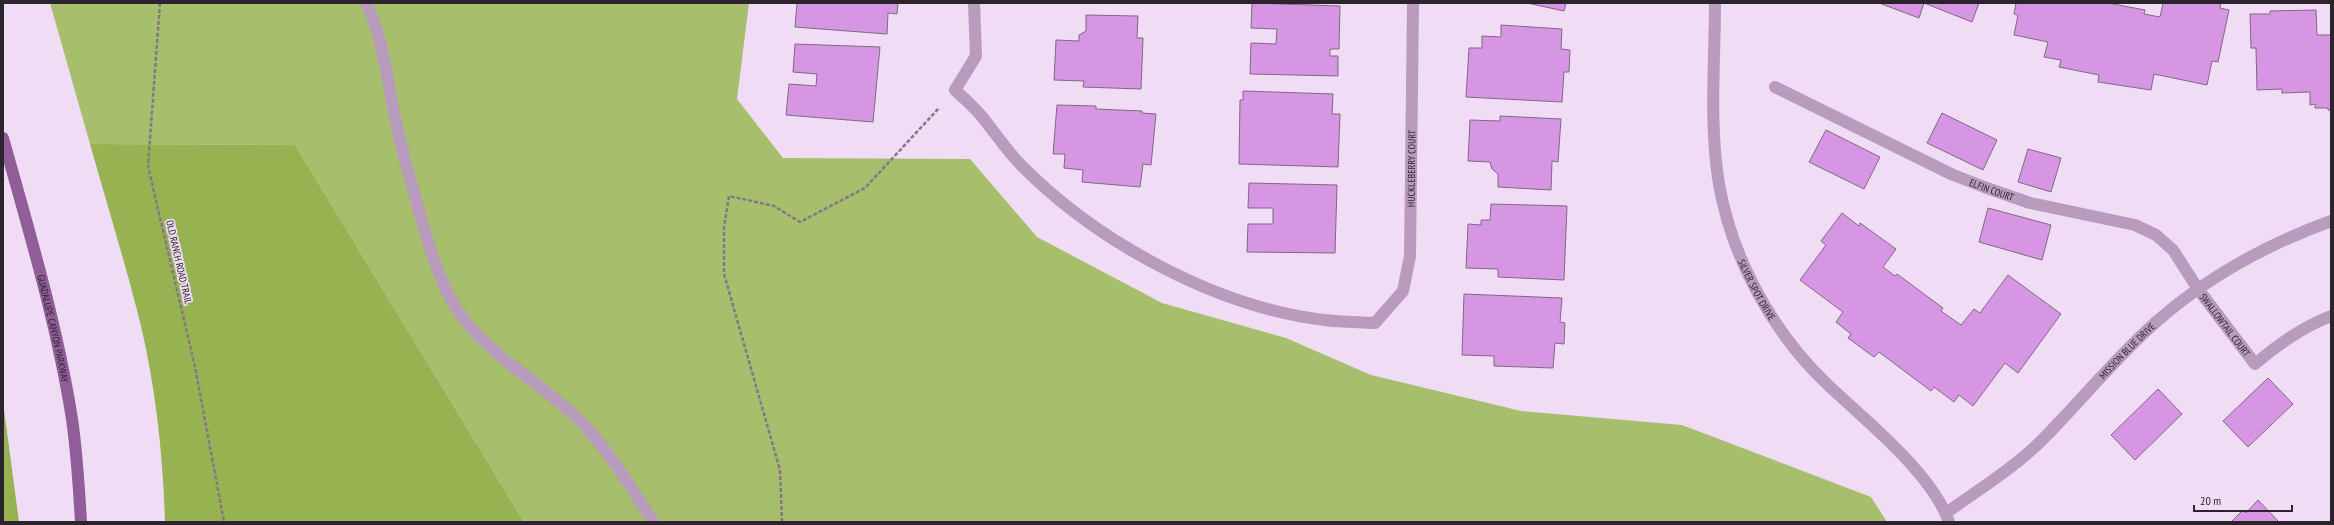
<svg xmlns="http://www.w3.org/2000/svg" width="2334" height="525" viewBox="0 0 2334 525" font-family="'PT Sans Narrow',sans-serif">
<rect width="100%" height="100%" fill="#f0dcf4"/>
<polygon fill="#a7bf6c" points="50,3 749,3 737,99 783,158 970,159 1037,237 1162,303 1286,338 1371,375 1521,411 1682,425 1871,497 1887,522 524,522 295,145 90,144"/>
<g fill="#97b251">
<path d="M 90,144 L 295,145 L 524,522 L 165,522 C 163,456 156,390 141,326 C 126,265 107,205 90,144 Z"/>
<polygon points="3,402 19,522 3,522"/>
</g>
<g fill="#d796e3" stroke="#7d6b80">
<polygon points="797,3 898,3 897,14 888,13 887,34 795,27"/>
<polygon points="1252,3 1340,6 1339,49 1330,49 1330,56 1338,56 1338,76 1250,74 1251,43 1276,44 1277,29 1251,28"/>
<polygon points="1527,3 1566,3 1564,11"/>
<polygon points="1879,3 1979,3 1972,22 1924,3 1919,18"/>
<polygon points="2016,3 2108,3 2145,10 2144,14 2160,17 2163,3 2221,3 2220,8 2229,10 2218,62 2212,61 2207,85 2154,74 2151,90 2098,82 2099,75 2059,67 2061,60 2044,57 2048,42 2014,35 2018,15 2014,14"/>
<polygon points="2316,10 2317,35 2330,35 2331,32 2331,110 2328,110 2328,108 2315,108 2315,104 2310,105 2310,92 2282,93 2282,89 2257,90 2256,48 2251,48 2250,14 2270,14 2270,11"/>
<polygon points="1086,15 1138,16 1137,38 1143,38 1141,89 1083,87 1084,81 1054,80 1056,40 1079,41 1079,35 1086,31"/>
<polygon points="1501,25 1562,29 1561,49 1570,50 1569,72 1564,72 1562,102 1466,97 1469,48 1482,48 1482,36 1501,37"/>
<polygon points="795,44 880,47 873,122 786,115 789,84 816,86 817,74 793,72"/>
<polygon points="1243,91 1333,94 1332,114 1340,114 1338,167 1239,164 1240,100 1243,100"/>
<polygon points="1057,105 1096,106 1096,109 1142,111 1142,113 1156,114 1151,165 1143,164 1140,187 1082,182 1083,170 1064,168 1065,154 1053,154"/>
<polygon points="1942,113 1997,140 1983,170 1927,143"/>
<polygon points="1500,116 1561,119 1558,162 1552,161 1551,190 1498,187 1498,174 1492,169 1490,162 1468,161 1470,120 1500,121"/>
<polygon points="1826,130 1880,157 1864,189 1809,162"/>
<polygon points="2028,149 2061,158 2051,192 2018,182"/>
<polygon points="1249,183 1337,185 1335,253 1247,252 1248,224 1273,224 1273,208 1248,208"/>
<polygon points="1491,204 1567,206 1564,280 1498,277 1498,269 1466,268 1468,224 1481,225 1481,220 1490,220"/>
<polygon points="1988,208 2051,225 2042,260 1979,242"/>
<polygon points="1842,213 1859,226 1860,223 1896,249 1883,267 1895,276 1897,274 1943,308 1941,311 1961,325 1974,309 1980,313 2008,275 2061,314 2018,373 2005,363 1973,406 1959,395 1954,402 1934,387 1931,391 1879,352 1874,357 1848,338 1851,334 1836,322 1843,312 1800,280 1826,245 1821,241"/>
<polygon points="1464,294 1562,298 1560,322 1565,323 1564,344 1555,343 1553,368 1494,366 1494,356 1462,355"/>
<polygon points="2268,378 2293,404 2248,447 2223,421"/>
<polygon points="2158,389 2182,414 2135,460 2111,435"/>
<polygon points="2258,500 2279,522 2231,522 2243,510 2246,513"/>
</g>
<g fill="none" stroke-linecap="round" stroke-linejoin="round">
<g stroke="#857787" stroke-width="2.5" stroke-dasharray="4 2" stroke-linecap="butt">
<polyline points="160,3 148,166 195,367 224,522"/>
<polyline points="782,522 780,470 724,274 724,228 729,196 774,206 800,222 865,188 939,108"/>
</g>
<g stroke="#b89bbd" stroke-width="12">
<path d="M 366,3 C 382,36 386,71 393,107 C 398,137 407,167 415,196 C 425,232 434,268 452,301 C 479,351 537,379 577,418 C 607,448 631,486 653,522"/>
<path id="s1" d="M 974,3 L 976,56 L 955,90 C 965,99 975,108 983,118 C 996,134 1007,151 1021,165 C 1097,242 1216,307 1324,320 C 1341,322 1358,322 1375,323 L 1403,291 L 1410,256 L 1413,3"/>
<path id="s2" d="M 1715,3 C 1715,62 1709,125 1719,184 C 1732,259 1773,333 1828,385 C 1865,420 1932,473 1949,522"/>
<path id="s3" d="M 1775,87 L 1951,174 L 1984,187 L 2030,203 L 2135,225 L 2156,235 L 2173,250 L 2198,289 L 2255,364 C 2279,344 2301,328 2331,316"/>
<path id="s4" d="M 1946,513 C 1978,490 2014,468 2042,440 C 2081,401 2115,358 2156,322 C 2207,277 2268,244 2331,221"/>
</g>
<path stroke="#905d99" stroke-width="12" id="s5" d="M 3,138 C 29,231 57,324 72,419 C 77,453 79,488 81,522"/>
</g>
<g text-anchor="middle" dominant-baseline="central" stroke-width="3.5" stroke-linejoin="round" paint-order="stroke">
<g font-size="10" fill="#2c242d" stroke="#f0dcf4">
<text stroke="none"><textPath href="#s1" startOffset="756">HUCKLEBERRY COURT</textPath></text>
<text stroke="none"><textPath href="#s3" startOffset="240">ELFIN COURT</textPath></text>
<text transform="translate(179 262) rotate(77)">OLD RANCH ROAD TRAIL</text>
<text stroke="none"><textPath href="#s2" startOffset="294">SILVER SPOT DRIVE</textPath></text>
<text stroke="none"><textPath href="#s3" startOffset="525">SWALLOWTAIL COURT</textPath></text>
<text stroke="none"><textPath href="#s5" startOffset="197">GUADALUPE CANYON PARKWAY</textPath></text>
<text stroke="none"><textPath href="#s4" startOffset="244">MISSION BLUE DRIVE</textPath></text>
</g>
</g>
<rect width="2334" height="525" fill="none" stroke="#2c242d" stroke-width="8"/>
<path d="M2194 505v6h98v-6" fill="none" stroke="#2c242d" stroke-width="2"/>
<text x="2200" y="505" font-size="12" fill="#2c242d" stroke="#f0dcf4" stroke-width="3" paint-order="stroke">20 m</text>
</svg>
